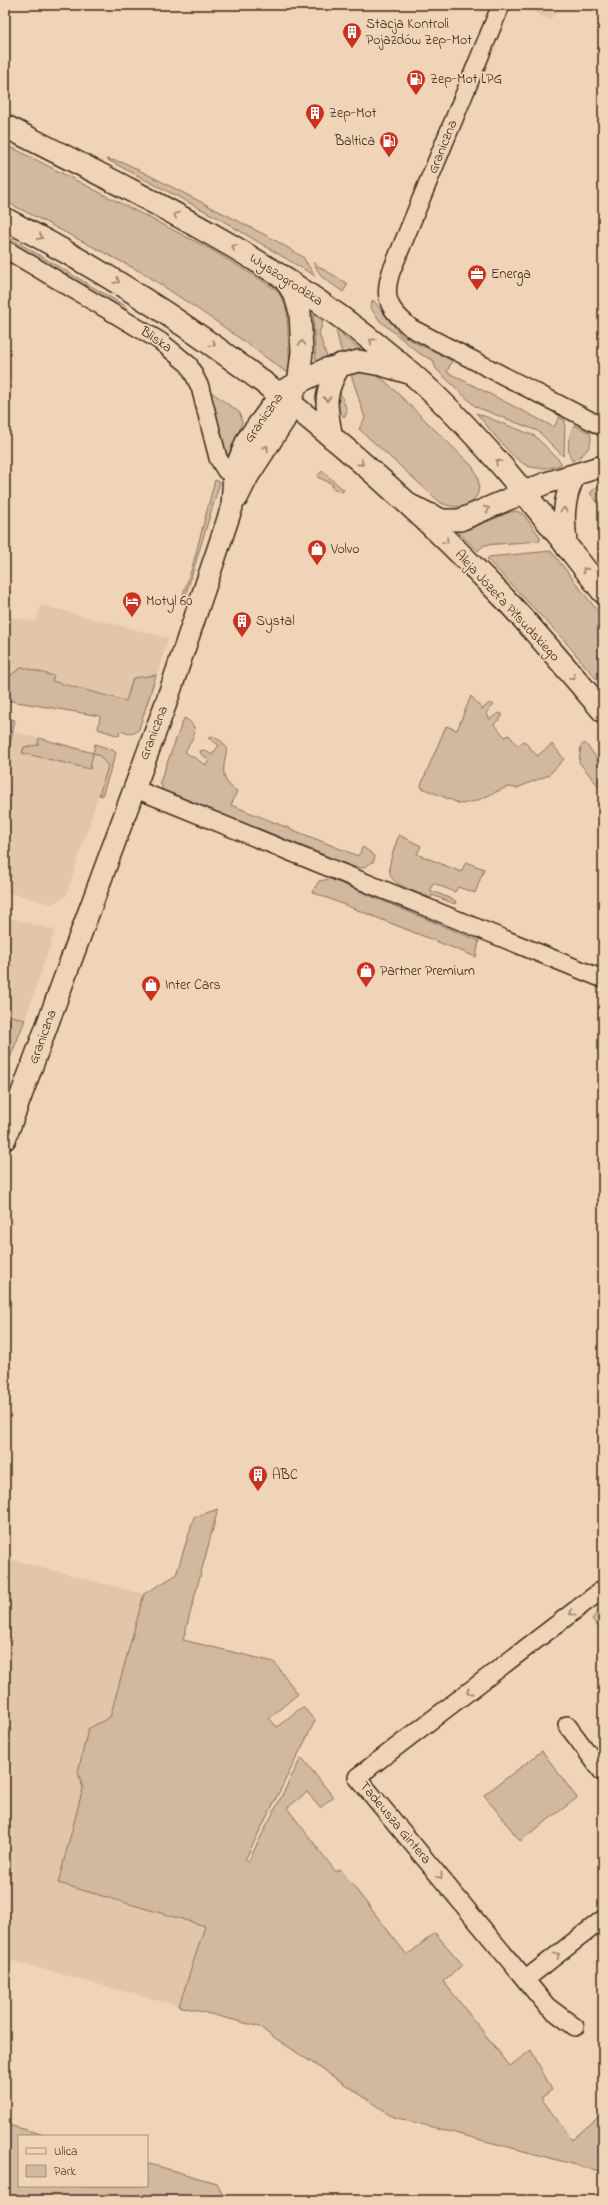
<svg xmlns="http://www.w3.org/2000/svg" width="608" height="2205" viewBox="0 0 608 2205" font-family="'Indie Flower',sans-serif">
<rect width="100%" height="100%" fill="#f0d4b7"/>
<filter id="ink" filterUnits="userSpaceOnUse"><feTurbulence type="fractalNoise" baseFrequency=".025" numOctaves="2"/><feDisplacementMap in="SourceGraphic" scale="8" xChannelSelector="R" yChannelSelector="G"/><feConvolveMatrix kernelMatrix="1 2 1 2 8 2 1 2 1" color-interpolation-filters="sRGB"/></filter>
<g filter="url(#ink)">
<g fill="#e1c6aa">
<polygon points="519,5 565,5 549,20"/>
<polygon points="41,605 168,638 148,706 52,681 53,676 11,675 5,672 5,620 12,617 36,622"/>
<polygon points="5,730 76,747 100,756 108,766 66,896 52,904 5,892"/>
<polygon points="5,917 55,930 25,1020 5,1014"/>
<polygon points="5,1558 144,1594 110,1717 78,1772 83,1787 58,1883 205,1926 179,2006 5,1959"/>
</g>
<g fill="#d2b89e" stroke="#86715e">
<polygon points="5,144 212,250 277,290 284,302 287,312 290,372 286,372 217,322 145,274 5,201"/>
<polygon points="106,159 125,163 133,167 273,239 303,257 315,276 220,219"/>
<polygon points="5,235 125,306 127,309 125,313 5,241"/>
<polygon points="313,263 348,284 343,292 322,277"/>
<polygon points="373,300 402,336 452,361 447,372 554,427 559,417 565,420 564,454 563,456 538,431 476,407 436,369 433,360 420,354 380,321 370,307"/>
<polygon points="313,314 323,321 319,334 327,357 316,362"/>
<polygon points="336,331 362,351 342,353"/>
<path d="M 357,369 L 376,375 L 385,381 L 472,466 C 490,493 470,516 441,503 L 359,429 L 365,418 L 350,371 Z"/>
<path d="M 338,386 L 347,411 L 344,417 C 334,407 334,399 338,386 Z"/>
<polygon points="210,391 240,413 242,423 228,460 226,459"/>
<path d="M 476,413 L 535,436 L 561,462 L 561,465 C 550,468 539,470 528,466 C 511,459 489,427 476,413 Z"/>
<path d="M 574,425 L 590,433 C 594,447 584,455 572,461 C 566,449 568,437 574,425 Z"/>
<polygon points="322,471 344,490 342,492 331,487 333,484 317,477"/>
<polygon points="215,480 220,482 184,601 180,603 192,568"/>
<polygon points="603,482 603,500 597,502 590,493"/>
<polygon points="517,511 524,515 540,537 540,541 484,545 478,551 457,531 470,529 510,512"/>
<polygon points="551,551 603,618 603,687 563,639 487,559 489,557"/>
<path d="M 22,667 L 54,676 L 52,681 L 126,701 L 133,678 L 156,675 L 139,729 C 133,736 129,734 120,731 L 119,736 L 98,729 L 100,716 L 5,700 L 5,672 L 11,675 Z"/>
<polygon points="471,696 482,709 490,703 494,705 486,713 490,719 498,713 502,714 502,717 494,724 505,737 509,735 518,746 524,741 537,756 552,744 564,759 549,775 517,788 507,787 476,801 461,804 422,788 421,785 446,726 457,730"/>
<polygon points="5,717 15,720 9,750 5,749"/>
<path d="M 184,718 C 203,728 192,738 185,752 L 206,765 L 209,760 L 201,754 L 200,751 L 204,750 L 212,755 L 219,745 L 208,738 L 212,736 L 221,741 L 227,748 C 224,767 218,780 237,791 L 231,805 L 358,856 L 363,847 L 375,856 L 374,861 L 363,868 L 354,867 L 163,790 L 160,782 Z"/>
<polygon points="39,738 93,753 95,744 113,750 116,753 102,796 99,795 108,766 100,756 93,753 90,769 22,753 24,747 38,745"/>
<polygon points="585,743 603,766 603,792 579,762 581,746"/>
<path d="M 399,835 L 421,846 L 417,854 L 461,872 L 466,862 L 484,869 L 475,893 L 458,887 L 455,892 L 433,883 L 430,890 L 456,901 L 455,904 L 432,895 L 431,898 C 387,880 381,883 399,835 Z"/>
<polygon points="330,879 479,941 476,957 312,892 319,881"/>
<polygon points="5,1014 25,1020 7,1066 5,1065"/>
<polygon points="218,1509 183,1640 274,1662 298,1694 269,1718 277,1727 299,1709 304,1708 315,1721 245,1860 248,1862 300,1760 303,1759 333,1797 320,1808 307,1792 287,1808 336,1872 340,1869 407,1955 435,1933 463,1965 443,1981 510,2066 531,2050 552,2090 541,2098 572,2140 603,2113 603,2172 394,2117 257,2026 179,2006 205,1926 58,1883 83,1788 78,1772 88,1729 110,1717 144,1594 176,1575 194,1517"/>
<polygon points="603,1605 603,1633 592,1619"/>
<polygon points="542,1751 577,1798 520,1841 484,1795"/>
<polygon points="5,2124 48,2136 19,2136 19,2186 147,2186 147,2163 216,2183 226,2200 5,2200"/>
</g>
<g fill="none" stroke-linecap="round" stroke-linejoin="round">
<defs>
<g id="minor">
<path d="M 501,5 L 391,272 C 382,300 390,310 411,328 L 603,427"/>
<polyline points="5,249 160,341 189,365 200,387 218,458 226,471 244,480"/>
<polyline points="133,788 603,979"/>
<polyline points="567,1725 603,1773"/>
<polyline points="526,1979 603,1919"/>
<polyline points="575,2027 547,2006 357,1777 603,1589"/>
</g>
<g id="tertiary">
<path d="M 332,438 C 326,405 322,394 341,364"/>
<polyline points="237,498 248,476 285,419 299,377 302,352 300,312 295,296 283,276"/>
<polyline points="414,507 442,520 460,520 546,483 603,466"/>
<path d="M 567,548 C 563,521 562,500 575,475"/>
<polyline points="5,1139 166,703 232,507 234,473 247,440 284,390 326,369 359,361 381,365 412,374"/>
</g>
<g id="secondary">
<path d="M 5,126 C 147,198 292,268 412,374 C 485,438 543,516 603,592"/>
<path d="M 5,219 C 195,317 357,445 505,599 C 539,635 571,674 603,711"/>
</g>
</defs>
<use href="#minor" stroke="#3b2a1e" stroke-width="20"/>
<use href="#tertiary" stroke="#3b2a1e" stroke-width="24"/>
<use href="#secondary" stroke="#3b2a1e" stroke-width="25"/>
<use href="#minor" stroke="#f0d4b7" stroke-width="17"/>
<use href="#tertiary" stroke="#f0d4b7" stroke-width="21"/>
<use href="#secondary" stroke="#f0d4b7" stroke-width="22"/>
</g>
<defs><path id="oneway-chevron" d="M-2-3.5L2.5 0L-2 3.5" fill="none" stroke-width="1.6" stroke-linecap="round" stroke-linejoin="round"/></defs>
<g stroke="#967f6a">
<use href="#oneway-chevron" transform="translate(176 215) rotate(-152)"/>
<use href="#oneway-chevron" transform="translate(40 237) rotate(28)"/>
<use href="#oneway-chevron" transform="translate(234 247) rotate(-150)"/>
<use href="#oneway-chevron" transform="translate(117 281) rotate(32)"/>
<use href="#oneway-chevron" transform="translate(372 341) rotate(-141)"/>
<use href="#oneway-chevron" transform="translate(302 343) rotate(-90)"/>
<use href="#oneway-chevron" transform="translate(213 344) rotate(36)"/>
<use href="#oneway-chevron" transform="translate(327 399) rotate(91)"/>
<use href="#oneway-chevron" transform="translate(266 448) rotate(-56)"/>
<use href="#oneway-chevron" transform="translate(498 462) rotate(-131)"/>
<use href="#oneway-chevron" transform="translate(361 463) rotate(41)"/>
<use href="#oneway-chevron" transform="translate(487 509) rotate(-28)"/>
<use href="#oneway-chevron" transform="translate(564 510) rotate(-87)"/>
<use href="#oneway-chevron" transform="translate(446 541) rotate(44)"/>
<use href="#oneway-chevron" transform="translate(585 570) rotate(-129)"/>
<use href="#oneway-chevron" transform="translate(573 677) rotate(49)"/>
<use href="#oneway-chevron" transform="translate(572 1613) rotate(142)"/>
<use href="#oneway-chevron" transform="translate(469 1692) rotate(143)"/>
<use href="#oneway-chevron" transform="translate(440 1876) rotate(50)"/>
<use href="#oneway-chevron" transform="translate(557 1955) rotate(-38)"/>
</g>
</g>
<defs>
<symbol id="building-pin" viewBox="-11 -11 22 30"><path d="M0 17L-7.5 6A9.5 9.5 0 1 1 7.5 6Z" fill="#c8321e" stroke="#f0d4b7"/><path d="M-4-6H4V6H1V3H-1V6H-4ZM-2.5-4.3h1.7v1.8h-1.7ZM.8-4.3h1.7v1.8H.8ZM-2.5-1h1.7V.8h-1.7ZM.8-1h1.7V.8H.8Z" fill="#fff"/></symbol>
<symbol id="fuel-pin" viewBox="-11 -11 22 30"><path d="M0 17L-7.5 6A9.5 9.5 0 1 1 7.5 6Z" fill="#c8321e" stroke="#f0d4b7"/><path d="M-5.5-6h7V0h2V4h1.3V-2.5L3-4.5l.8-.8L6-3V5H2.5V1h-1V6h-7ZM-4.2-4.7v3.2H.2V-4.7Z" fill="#fff"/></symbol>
<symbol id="office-pin" viewBox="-11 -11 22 30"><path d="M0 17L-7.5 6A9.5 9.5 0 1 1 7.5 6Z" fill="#c8321e" stroke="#f0d4b7"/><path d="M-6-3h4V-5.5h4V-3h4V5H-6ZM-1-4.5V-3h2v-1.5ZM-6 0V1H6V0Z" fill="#fff"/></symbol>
<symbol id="shop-pin" viewBox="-11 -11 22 30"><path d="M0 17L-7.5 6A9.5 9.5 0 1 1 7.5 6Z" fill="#c8321e" stroke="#f0d4b7"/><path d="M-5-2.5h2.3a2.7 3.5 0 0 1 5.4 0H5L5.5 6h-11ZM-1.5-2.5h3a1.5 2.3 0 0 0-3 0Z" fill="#fff"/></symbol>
<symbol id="hotel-pin" viewBox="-11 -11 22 30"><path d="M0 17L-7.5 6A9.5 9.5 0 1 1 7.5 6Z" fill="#c8321e" stroke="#f0d4b7"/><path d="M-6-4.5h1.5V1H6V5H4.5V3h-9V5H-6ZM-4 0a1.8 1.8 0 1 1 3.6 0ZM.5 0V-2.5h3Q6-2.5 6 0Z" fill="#fff"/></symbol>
</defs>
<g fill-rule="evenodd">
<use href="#building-pin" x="341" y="21" width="22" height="30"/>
<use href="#fuel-pin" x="405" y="68" width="22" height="30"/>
<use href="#building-pin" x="304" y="102" width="22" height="30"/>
<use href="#fuel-pin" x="378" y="130" width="22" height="30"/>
<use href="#office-pin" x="466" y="263" width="22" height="30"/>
<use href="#shop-pin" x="306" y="538" width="22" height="30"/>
<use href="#hotel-pin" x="121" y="590" width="22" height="30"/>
<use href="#building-pin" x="231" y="610" width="22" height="30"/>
<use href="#shop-pin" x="355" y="960" width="22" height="30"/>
<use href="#shop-pin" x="140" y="974" width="22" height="30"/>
<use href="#building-pin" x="247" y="1464" width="22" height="30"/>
</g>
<g text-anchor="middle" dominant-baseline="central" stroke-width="3.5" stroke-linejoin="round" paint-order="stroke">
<g font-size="14" fill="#3b2a1e" stroke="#f0d4b7" text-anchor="start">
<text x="366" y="24">Stacja Kontroli<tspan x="366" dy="16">Pojazdów Zep-Mot</tspan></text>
<text x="430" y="79">Zep-Mot LPG</text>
<text x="329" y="113">Zep-Mot</text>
<text x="375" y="141" text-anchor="end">Baltica</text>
<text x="491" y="274">Energa</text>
<text x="331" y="549">Volvo</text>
<text x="146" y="601">Motyl 60</text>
<text x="256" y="621">Systal</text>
<text x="380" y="971">Partner Premium</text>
<text x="165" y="985">Inter Cars</text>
<text x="272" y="1475">ABC</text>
</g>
<g font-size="14" fill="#3b2a1e" stroke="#f0d4b7">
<text transform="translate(443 147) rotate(-68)">Graniczna</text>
<text transform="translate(286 280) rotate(33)">Wyszogrodzka</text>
<text transform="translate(156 340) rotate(34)">Bliska</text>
<text transform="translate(264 418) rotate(-55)">Graniczna</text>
<text transform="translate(507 606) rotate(47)">Aleja Józefa Piłsudskiego</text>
<text transform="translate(154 733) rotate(-69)">Graniczna</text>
<text transform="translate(43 1037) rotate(-70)">Graniczna</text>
<text transform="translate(395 1823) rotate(50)">Tadeusza Gintera</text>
</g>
</g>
<rect width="608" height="2205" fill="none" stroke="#f0d4b7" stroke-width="20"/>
<rect x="10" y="10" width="588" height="2185" fill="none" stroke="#3b2a1e" stroke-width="1.5" filter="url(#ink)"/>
<rect x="18" y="2135" width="130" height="52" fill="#f0d4b7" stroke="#a8907a"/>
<rect x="26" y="2148" width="20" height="6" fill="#f0d4b7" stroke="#a8907a"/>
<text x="54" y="2155" font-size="12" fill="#3b2a1e">Ulica</text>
<rect x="26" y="2165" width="20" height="12" fill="#d2b89e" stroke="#a8907a"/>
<text x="54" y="2175" font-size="12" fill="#3b2a1e">Park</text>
</svg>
